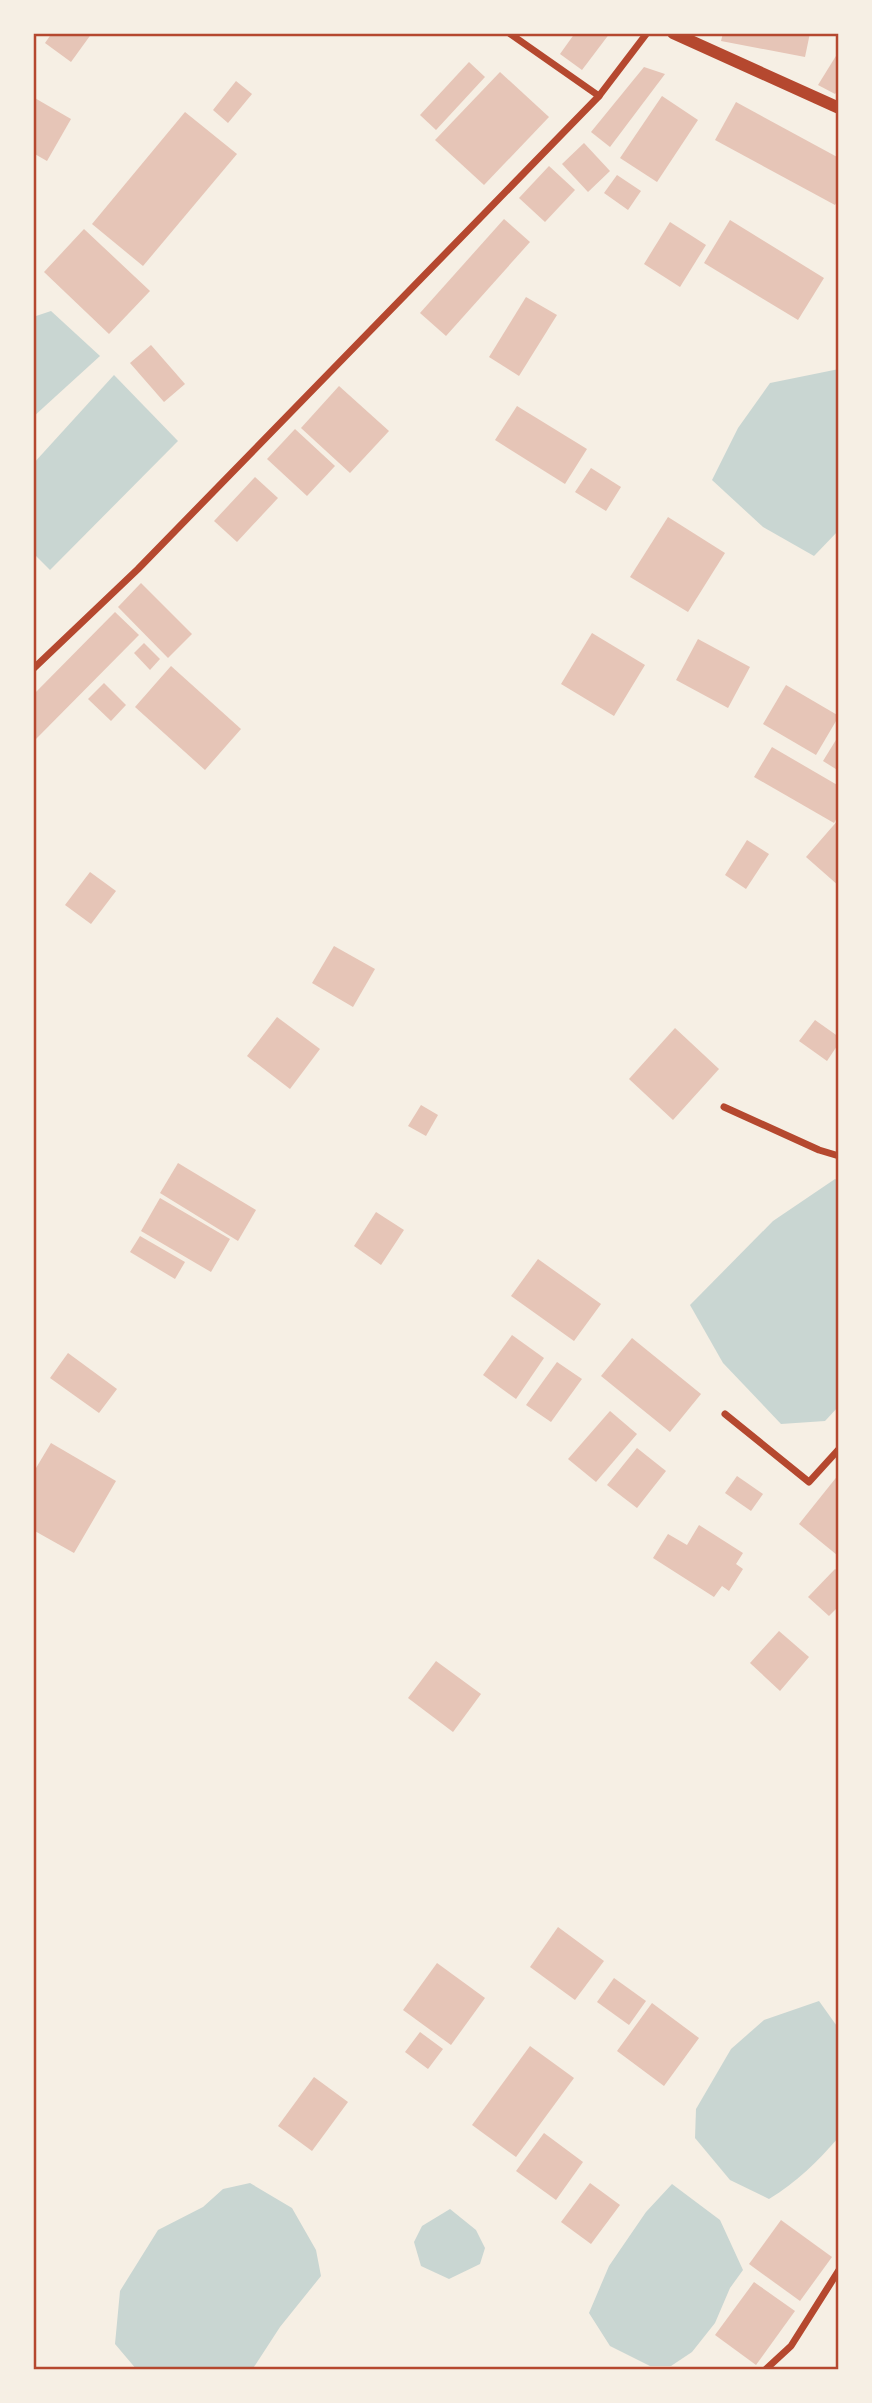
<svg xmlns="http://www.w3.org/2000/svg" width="872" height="2403" viewBox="0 0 872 2403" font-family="Georgia,serif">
<rect width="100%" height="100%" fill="#f6efe4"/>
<g fill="#c9d6d2">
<polygon points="51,311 100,356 33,417 33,317"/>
<polygon points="839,369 839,530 814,556 763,527 712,480 738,428 770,383"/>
<polygon points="114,375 178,441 50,570 33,553 33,464"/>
<polygon points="835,1179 839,1181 839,1406 825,1421 781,1424 723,1363 690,1305 773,1221"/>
<path d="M 819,2001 L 839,2029 L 839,2137 C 818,2161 797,2182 769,2199 L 730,2180 L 695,2138 L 696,2109 L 731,2049 L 764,2020 Z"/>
<polygon points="250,2183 292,2208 316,2250 321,2276 280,2327 252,2370 137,2370 115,2344 120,2291 158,2230 203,2207 223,2189"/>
<polygon points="672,2184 720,2220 743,2270 730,2288 715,2323 692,2352 671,2366 650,2366 610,2346 589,2313 609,2266 646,2212"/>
<polygon points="450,2209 476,2230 485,2248 480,2264 449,2279 421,2266 414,2242 422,2226"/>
</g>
<g fill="#e6c5b7">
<polygon points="52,33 92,33 71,62 45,43"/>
<polygon points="575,33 610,33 582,70 560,54"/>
<polygon points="723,33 810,33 805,57 721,41"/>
<polygon points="839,51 839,88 835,94 818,85"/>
<polygon points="469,62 485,77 436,130 420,115"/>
<polygon points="644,67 665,74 610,147 591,132"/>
<polygon points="500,72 549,117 484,185 435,140"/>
<polygon points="236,81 252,94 228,123 213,110"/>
<polygon points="662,96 698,120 657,182 620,158"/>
<polygon points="33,97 71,119 47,161 33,153"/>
<polygon points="736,102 839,158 839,198 835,205 715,140"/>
<polygon points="185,112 237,154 143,266 92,224"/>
<polygon points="584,143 610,171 588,192 562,164"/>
<polygon points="549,166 575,190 545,222 519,198"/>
<polygon points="617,175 641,191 628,210 604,193"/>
<polygon points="504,219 530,242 446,336 420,313"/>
<polygon points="730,220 824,278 798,320 704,263"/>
<polygon points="670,222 706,245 680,287 644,264"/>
<polygon points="84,229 150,291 109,334 44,272"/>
<polygon points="526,297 557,315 519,376 489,357"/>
<polygon points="151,345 185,384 164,402 130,363"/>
<polygon points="339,386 389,431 350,473 301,428"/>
<polygon points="517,406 587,449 565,484 495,440"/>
<polygon points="295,429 335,466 307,496 267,459"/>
<polygon points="591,468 621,487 606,511 575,492"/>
<polygon points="255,477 278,498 237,542 214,521"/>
<polygon points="668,517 725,553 688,612 630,577"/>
<polygon points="141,583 192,634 168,658 118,607"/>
<polygon points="115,612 139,635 33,742 33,695"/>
<polygon points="592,633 645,665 614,716 561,684"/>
<polygon points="698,639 750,667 728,708 676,680"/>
<polygon points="144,643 160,659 150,670 134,653"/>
<polygon points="171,666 241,729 205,770 135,707"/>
<polygon points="104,683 126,705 111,721 88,699"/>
<polygon points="786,685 839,716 816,755 763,724"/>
<polygon points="839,735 839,771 823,761"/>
<polygon points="772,747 839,786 839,814 834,823 754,777"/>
<polygon points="839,819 839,886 806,857"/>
<polygon points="747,840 769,854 746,889 725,875"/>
<polygon points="90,872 116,891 91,924 65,905"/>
<polygon points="334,946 375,969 353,1007 312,983"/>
<polygon points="277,1017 320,1049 290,1089 247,1056"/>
<polygon points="815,1020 839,1037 839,1043 827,1061 799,1041"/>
<polygon points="675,1028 719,1069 673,1120 629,1079"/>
<polygon points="421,1105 438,1115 426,1136 408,1126"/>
<polygon points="178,1163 256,1210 238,1241 160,1193"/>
<polygon points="160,1198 230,1239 211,1272 141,1231"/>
<polygon points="376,1212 404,1230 381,1265 354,1246"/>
<polygon points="140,1236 185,1262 175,1279 130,1252"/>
<polygon points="538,1259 601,1304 574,1341 511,1296"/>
<polygon points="512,1335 544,1358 516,1399 483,1375"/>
<polygon points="632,1338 701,1394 670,1432 601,1376"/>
<polygon points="68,1353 117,1389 99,1413 50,1378"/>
<polygon points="557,1362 582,1379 551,1422 526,1405"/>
<polygon points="610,1411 637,1434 596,1482 568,1459"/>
<polygon points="51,1443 116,1481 74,1553 33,1530 33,1473"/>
<polygon points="637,1448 666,1471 637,1508 607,1485"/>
<polygon points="839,1474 839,1553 837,1555 799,1524"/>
<polygon points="737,1476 763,1494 751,1511 725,1493"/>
<polygon points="699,1525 743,1553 736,1564 743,1569 729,1591 722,1586 714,1597 653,1558 668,1534 687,1545"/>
<polygon points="835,1569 839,1572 839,1606 829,1616 808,1597"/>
<polygon points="779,1631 809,1657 780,1691 750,1663"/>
<polygon points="436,1661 481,1694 453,1732 408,1698"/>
<polygon points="558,1927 604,1961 575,2000 530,1967"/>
<polygon points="437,1963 485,1998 451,2045 403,2010"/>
<polygon points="614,1978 646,2001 629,2025 597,2002"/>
<polygon points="652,2003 699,2038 664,2086 617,2051"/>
<polygon points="420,2032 443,2049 428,2069 405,2052"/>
<polygon points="530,2046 574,2078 516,2157 472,2125"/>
<polygon points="314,2077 348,2102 312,2151 278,2126"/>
<polygon points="544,2133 583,2162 556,2200 516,2171"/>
<polygon points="590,2183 620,2205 591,2244 561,2222"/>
<polygon points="781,2220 832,2257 800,2301 749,2264"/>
<polygon points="754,2282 795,2311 756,2365 715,2335"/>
</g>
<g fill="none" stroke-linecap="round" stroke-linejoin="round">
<g stroke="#b5482f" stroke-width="7">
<polyline points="509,33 599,96 647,33"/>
<polyline points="33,669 138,569 599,96"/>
<polyline points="724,1107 819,1150 839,1156"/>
<polyline points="725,1414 809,1482 839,1449"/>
<polyline points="765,2370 791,2346 839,2270"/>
</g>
<polyline stroke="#b5482f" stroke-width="12" points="673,33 839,108"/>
</g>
<rect width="872" height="2403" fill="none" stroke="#f6efe4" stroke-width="70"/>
<rect x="35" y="35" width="802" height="2333" fill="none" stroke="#b5482f" stroke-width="2.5"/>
</svg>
